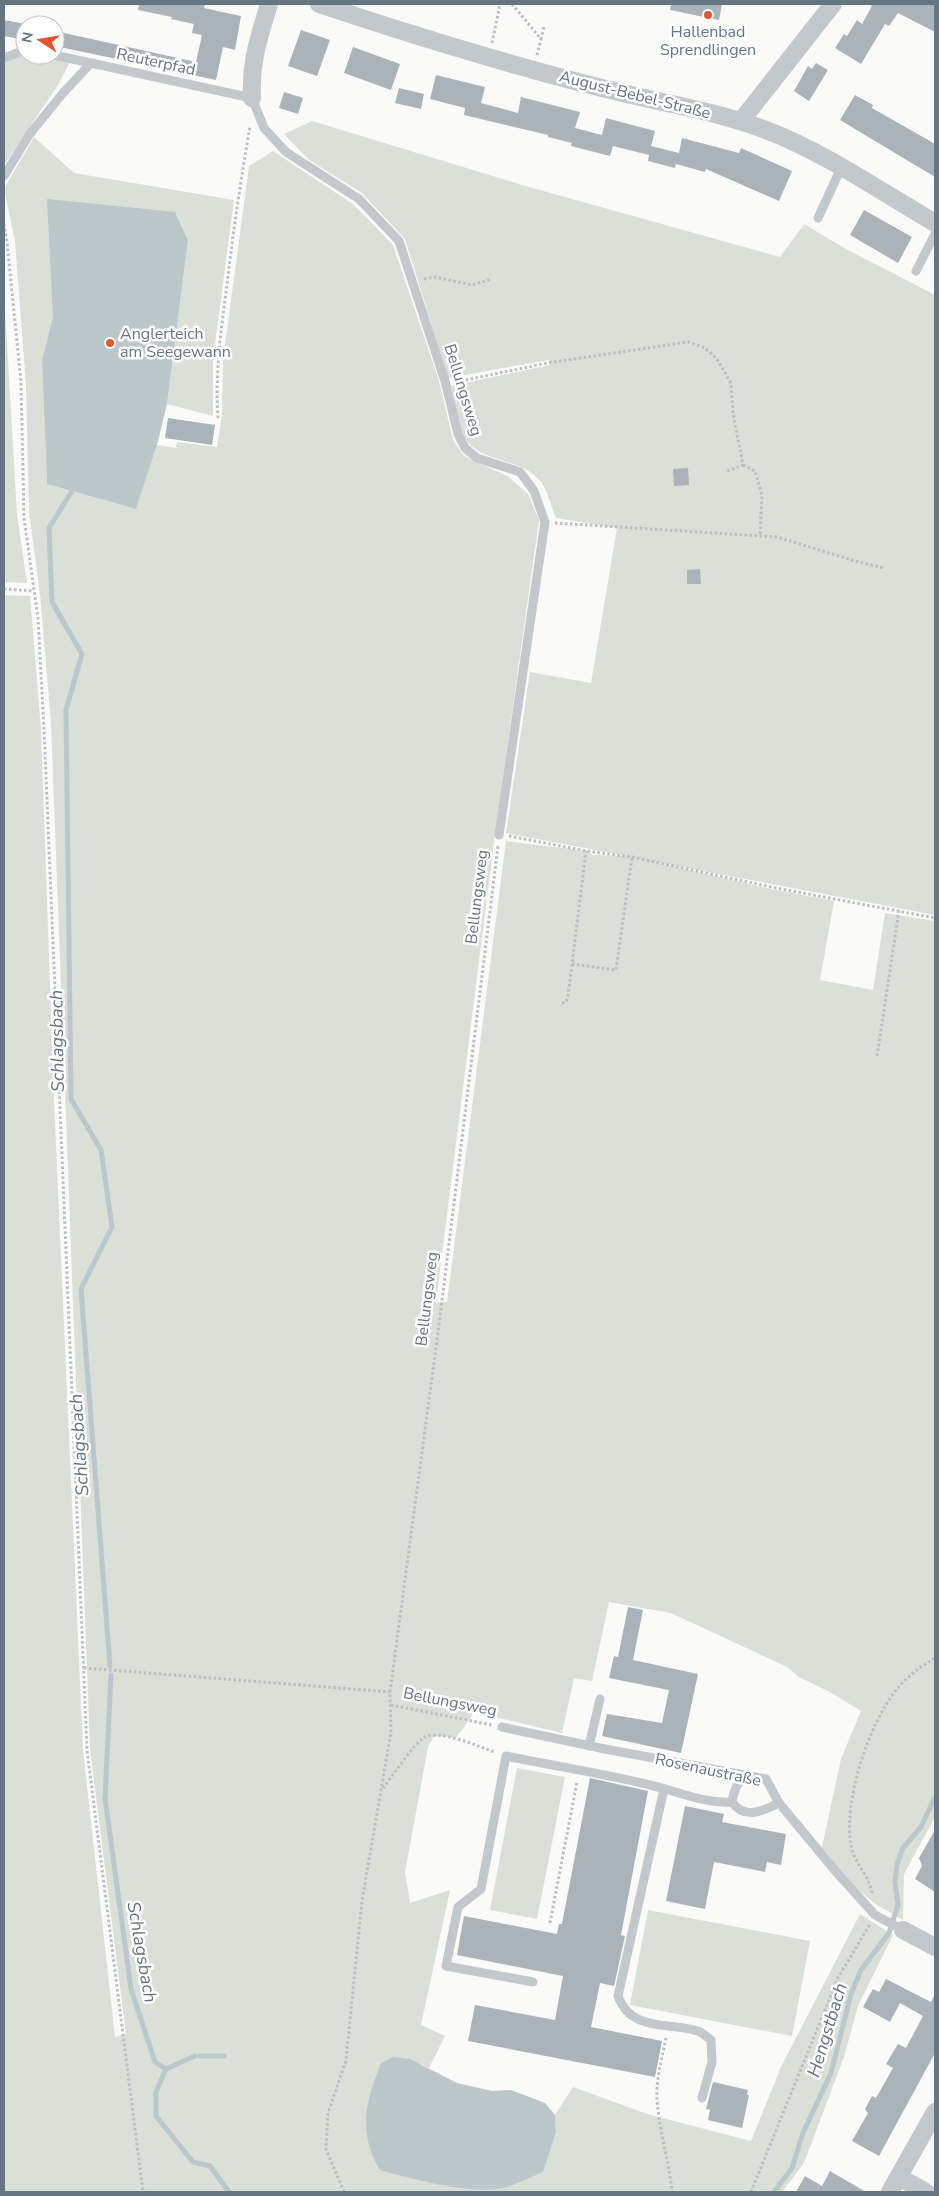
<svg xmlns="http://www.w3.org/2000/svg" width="939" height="2196" viewBox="0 0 939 2196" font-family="'Nunito Sans',sans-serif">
<rect width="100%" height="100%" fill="#fafaf8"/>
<g fill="#dadfd7">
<polygon points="25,54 70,62 58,85 4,165 4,63"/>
<path d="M 312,121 L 522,185 L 780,257 L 804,224 L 846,249 L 935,295 L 935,915 L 650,861 L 771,889 L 834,901 L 820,980 L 873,990 L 885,913 L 935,921 L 935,1817 L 904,1874 L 903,1920 L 877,1905 L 851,1884 L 822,1847 L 841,1759 L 861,1711 L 830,1692 L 799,1677 L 787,1667 L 671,1613 L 609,1602 L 592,1681 L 574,1678 L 562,1733 L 474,1712 L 462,1730 L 456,1737 L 434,1736 L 428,1747 L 405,1872 L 410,1903 L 450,1890 L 421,2025 L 445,2036 L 429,2068 C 410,2060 400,2054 381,2063 L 380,2169 C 422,2182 461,2189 505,2187 L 556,2132 L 555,2115 L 573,2087 L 647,2114 L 751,2141 L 781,2067 L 860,1914 L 893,1935 L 858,2006 L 844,2057 L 804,2163 L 782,2192 L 4,2192 L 4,595 L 30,596 L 41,729 L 54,1100 L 83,1750 L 115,2037 L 126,2034 L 90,1749 L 51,723 L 40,594 L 29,512 L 26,385 L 15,241 L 4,189 L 34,137 L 74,173 L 234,200 L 213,359 L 213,416 L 167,404 L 188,242 L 53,317 L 42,360 L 47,484 L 136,509 L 157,445 L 176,448 L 177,442 L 217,447 L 222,415 L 223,360 L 249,166 L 273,151 L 354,205 L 393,245 L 439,381 L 453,440 L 464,456 L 509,477 L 528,494 L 539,520 L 495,834 L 436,1302 L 447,1302 L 506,841 L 586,851 L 592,855 L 627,856 L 506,833 L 530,672 L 591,683 L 617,528 L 556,518 C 551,507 548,491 541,482 C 520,455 476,465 461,432 C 455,418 454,400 451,386 L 550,365 L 549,360 L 448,378 L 405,239 L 362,193 L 309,160 L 284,134 Z"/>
<polygon points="4,293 17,514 27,583 4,582"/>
<polygon points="517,1768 565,1777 537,1919 490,1910"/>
<polygon points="648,1910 810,1941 792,2036 630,2005"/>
</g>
<g fill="#bbc7cb">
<polygon points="47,199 175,212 188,241 167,404 157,445 136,509 47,484 42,360 53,317"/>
<path d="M 393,2057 L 410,2059 L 457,2083 L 492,2091 L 511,2090 L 545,2103 L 555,2115 L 556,2132 L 543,2172 C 531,2177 519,2183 507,2187 C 474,2196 412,2179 380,2170 C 357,2132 366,2101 381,2063 Z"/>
</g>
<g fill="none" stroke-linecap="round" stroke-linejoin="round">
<g stroke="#bbc7cb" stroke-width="5">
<polyline points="72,491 49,528 52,602 82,654 66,710 71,1099 101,1150 112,1227 81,1289 110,1666"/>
<polyline points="111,1675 105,1798 131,1989 155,2062 166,2069 156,2092 156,2116 193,2162 210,2166 229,2192"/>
<polyline points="200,2056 224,2056"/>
<polyline points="166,2069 195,2056"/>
<polyline points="774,2192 792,2168 803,2133 831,2073 851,1994 861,1970 889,1933 898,1905 895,1882 897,1864 903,1848 921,1827 935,1797"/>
</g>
</g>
<g fill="#aab3b9">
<polygon points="139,4 205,4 204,8 241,16 235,50 223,47 216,80 55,46 55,31 196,62 202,35 192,33 194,24 171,19 172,17 138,10"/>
<polygon points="671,4 722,4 719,20 670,10"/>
<polygon points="869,4 935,4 935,32 898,13 889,26 885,24 861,64 835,48 844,34 847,36 857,20 862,24 872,6"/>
<polygon points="4,20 25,24 25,40 4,36"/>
<polygon points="301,30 330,40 317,76 288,66"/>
<polygon points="353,47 400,64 391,90 344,73"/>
<polygon points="816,63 828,70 809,101 794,91 808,66 812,69"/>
<polygon points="436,75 485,87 481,103 518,113 521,97 580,112 575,128 602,135 606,118 655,131 651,146 679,153 682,138 739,153 741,148 792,171 779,201 706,169 705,172 676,164 677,159 675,168 648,161 649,155 613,146 610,156 571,146 572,143 548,137 548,135 464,115 465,108 430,99"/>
<polygon points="399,88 424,94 421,109 395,103"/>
<polygon points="284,92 303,98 298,114 279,108"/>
<polygon points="855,95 873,105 872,108 935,144 935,177 840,120"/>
<polygon points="864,210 912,237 898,263 850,235"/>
<polygon points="168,418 215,425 212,445 165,438"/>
<polygon points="688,468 689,485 674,486 673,469"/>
<polygon points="700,569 701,584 687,584 687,570"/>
<polygon points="628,1607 643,1610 633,1660 698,1674 681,1753 602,1736 607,1714 662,1723 669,1690 609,1678 614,1656 618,1657"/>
<polygon points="590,1778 648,1791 621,1935 625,1936 614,1986 600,1983 591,2027 662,2041 655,2077 468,2041 475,2005 555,2020 563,1976 457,1955 464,1916 557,1934 559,1924 562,1924"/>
<polygon points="685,1806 724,1814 722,1822 786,1834 781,1865 767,1862 765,1872 714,1862 705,1909 666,1901"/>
<polygon points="935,1830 935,1892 915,1879 922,1866 919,1858"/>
<polygon points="886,1979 931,2002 935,1994 935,2053 879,2156 852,2141 868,2113 865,2109 872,2096 876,2098 893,2068 886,2064 898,2044 906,2048 923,2016 900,2003 890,2022 863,2007 873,1989 879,1992"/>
<polygon points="713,2082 748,2090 747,2095 749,2095 742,2128 708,2120 710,2110 706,2109"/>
<polygon points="830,2171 866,2192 796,2192 805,2176 822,2186"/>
</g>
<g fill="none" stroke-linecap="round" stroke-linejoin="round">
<g stroke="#bbbfc2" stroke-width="3" stroke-dasharray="2.5 2.5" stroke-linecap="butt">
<polyline points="512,4 541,39 544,26"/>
<polyline points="492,43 500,4"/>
<polyline points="537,55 541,39"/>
<polyline points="4,224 7,242 21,382 24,518 38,618 44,729 87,1750 143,2192"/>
<polyline points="424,279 435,277 472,285 492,279"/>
<polyline points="456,382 547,363 688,342 705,348 717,359 731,383 733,413 743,465 727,471"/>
<path d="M 218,418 C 215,373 221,330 227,285 C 233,232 241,179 250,126"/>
<polyline points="743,465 755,471 762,495 760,536"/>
<polyline points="555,523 777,537 855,561 884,568"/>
<polyline points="4,589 34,591"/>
<polyline points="509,836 586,851 632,857 771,887 935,918"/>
<polyline points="572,964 616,970 632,857"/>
<polyline points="562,1003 566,1002 568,996 586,851"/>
<polyline points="877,1056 899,911"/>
<polyline points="84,1668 390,1692"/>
<polyline points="391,1705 492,1725"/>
<path d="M 383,1788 C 391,1778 414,1744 423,1738 C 438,1728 479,1747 495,1752"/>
<path d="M 872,1893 C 869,1875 854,1863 851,1845 C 843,1801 869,1723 897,1689 C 908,1676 920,1667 935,1658"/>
<polyline points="550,1923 577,1782"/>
<path d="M 666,2038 C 662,2058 656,2079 657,2099 C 659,2131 669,2161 672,2192"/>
<polyline points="344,2192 326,2149 328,2113 346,2060 362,1901 391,1732 390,1692 439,1325 498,846"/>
<polyline points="751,2192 838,1978 870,1924"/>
</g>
<g stroke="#c3c8cc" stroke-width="9">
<polyline points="54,55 252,98 264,128 286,152 359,199 399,241 445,381 458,434 465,448 477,458 520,472 534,491 545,522 499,835"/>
<polyline points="4,58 25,50"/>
<polyline points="4,176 29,135 63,93 91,63"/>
<polyline points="818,218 841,168"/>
<polyline points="916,271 935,234"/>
<polyline points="502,1727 605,1749 766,1779 779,1803 838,1874 875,1915 903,1930"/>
<polyline points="589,1746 600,1699"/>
<path d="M 746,1775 C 737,1783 734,1790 732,1802 C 744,1820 763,1811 779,1803"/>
<path d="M 664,1789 L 618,1996 C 631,2032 668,2022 698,2031 C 703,2033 707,2037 711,2040 L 712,2062 L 702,2098"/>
<path d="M 533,1982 L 446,1966 L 458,1907 L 481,1889 L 506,1756 C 553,1766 602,1773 650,1785 C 677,1791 704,1804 732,1802"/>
</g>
<g stroke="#c3c8cc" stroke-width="18">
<path d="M 319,4 C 412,35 506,64 602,88 C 656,102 714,110 766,130 C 826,153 880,191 935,223"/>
<path d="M 252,98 C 250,62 259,38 269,4"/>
<polyline points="741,121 833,4"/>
<polyline points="903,1930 935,1947"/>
<polyline points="899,2177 926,2192"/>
<polyline points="890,2192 935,2112"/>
</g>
</g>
<g fill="#e4572e" stroke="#fff" stroke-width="2">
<circle cx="708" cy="15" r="5"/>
<circle cx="110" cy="343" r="5"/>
</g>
<g text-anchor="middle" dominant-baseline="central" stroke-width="5" stroke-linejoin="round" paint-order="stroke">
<g font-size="16" fill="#657683" stroke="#fff">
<text x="708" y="32">Hallenbad<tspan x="708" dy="18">Sprendlingen</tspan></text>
<text x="120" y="334" text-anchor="start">Anglerteich<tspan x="120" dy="18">am Seegewann</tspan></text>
</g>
<g font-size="16" fill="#657683" stroke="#fff">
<text transform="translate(156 62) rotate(12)">Reuterpfad</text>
<text transform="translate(635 95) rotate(14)">August-Bebel-Straße</text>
<text transform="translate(463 390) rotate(73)">Bellungsweg</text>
<text transform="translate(477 897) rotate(-83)">Bellungsweg</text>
<text transform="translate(427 1299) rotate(-83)">Bellungsweg</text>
<text transform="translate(450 1702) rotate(11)">Bellungsweg</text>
<text transform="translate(708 1770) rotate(12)">Rosenaustraße</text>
</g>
<g font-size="18" font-style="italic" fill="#60757c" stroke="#fff">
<text transform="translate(57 1041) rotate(-91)">Schlagsbach</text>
<text transform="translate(79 1445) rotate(-94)">Schlagsbach</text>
<text transform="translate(142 1952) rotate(80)">Schlagsbach</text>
<text transform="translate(827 2030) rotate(-73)">Hengstbach</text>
</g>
</g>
<rect width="939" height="2196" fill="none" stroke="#657683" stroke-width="10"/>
<g transform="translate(40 40) rotate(282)"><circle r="24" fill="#ffffff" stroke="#c1c8cd"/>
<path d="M0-4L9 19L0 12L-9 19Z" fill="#e4572e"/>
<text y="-8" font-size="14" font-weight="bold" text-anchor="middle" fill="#657683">N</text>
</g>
</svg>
